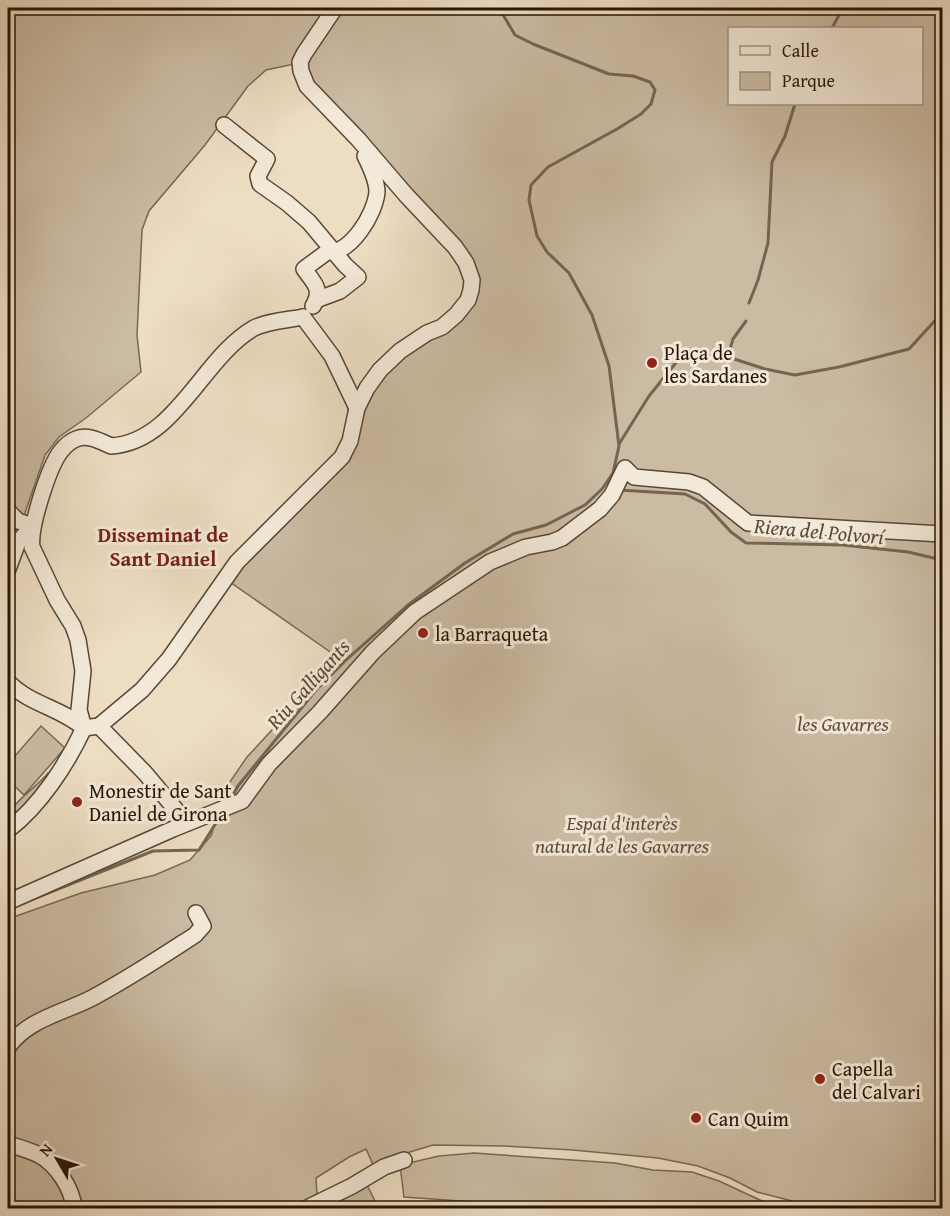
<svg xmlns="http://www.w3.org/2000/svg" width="950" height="1216" viewBox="0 0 950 1216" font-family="'Gentium Book Plus',serif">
<rect width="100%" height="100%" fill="#edddc3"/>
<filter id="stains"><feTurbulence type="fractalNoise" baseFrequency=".00333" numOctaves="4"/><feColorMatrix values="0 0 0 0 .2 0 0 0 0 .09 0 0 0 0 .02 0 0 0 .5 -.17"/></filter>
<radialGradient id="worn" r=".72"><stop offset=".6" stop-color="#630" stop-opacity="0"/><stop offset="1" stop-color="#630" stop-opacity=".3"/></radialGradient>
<g fill="#cbbba3" stroke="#786854" stroke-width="1.5" fill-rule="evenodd">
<path d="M 8,8 L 942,8 L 942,1208 L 819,1208 L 757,1192 L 730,1178 L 698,1166 L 658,1158 L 573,1150 L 505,1146 L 433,1145 L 400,1155 L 375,1169 L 366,1149 L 349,1157 L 316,1178 L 317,1195 L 298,1208 L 8,1208 L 8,919 L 81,893 L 155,875 L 190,860 L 211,836 L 225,789 L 247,757 L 297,703 L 325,660 L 336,656 L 230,582 L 261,543 L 319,487 L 359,420 L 380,370 L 436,334 L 476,278 L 294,64 L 266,70 L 248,86 L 205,145 L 149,211 L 142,230 L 137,335 L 141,372 L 86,418 L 59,437 L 45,455 L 8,562 ZM 730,28 L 922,28 L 922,104 L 730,104 Z"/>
<polygon points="41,726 65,748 24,795 8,780 8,764"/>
<path d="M 48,773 L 51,775 L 8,824 C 7,803 36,789 48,773 Z"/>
<polygon points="474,1153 615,1163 653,1170 692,1172 719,1181 773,1206 771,1208 558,1208 404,1197 400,1165 439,1156"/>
<polygon points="367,1185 377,1205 371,1208 331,1208 329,1204"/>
</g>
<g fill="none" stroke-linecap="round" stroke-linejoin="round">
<g stroke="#756450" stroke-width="3">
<polyline points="832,28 843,8"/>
<polyline points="749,303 758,280 768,243 772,162 785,136 795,104"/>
<polyline points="728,356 733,339 746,321"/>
<polyline points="619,444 649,396 679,359 693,354 728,357 765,369 795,375 839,367 909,349 942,313"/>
<polyline points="619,490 685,494 705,504 731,532 746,543 843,545 908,552 942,560"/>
<polyline points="231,799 238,786 316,690 346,660 408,605 465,563 513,534 546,525 585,505 602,489 613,473 619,446 609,366 592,315 569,273 547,252 537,236 529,200 531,185 548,167 617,129 641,114 651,104 655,90 650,82 633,76 609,74 533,44 515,35 502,13 502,8"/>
<polyline points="23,903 153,851 199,850 221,815"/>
</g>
<defs>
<g id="minor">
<polyline points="224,125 267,159 258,176 260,184 287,203 309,222 345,265 358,277 340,291 316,300"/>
<path d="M 313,306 C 323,289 314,283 304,269 L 327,252 C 351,254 375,214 377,192 C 377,181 370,166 365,156"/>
<polyline points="303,317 332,356 357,408"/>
<polyline points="8,511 18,521 33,526"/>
<polyline points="8,569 18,542 33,526"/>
<path d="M 8,682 C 29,704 61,708 84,728"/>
<polyline points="99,726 145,773 187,823"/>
<polyline points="84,728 99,726 142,690 169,659 237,562 342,457 350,441 357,408 367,388 380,370 400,351 427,333 442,327 456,315 468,300 471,290 472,280 466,263 455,247 406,195 358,139 307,86 301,71 300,62 304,54 335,8"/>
<path d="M 8,830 C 40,806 67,764 84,728 L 79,710 L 83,671 L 78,640 L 73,626 L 57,600 L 32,547 C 29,528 49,466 61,451 C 65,446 71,441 76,439 C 88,434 100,441 111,446 C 176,442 202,358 254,328 C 268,321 288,320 303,317"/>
<polyline points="8,902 173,829 242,801 269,764 320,712 373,652 415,612 490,562 526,547 552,542 562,538 600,509 612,495 625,468 634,477 689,482 703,487 748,523 942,534"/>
<path d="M 8,1047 C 28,1019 63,1013 92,998 C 128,979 161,957 195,935 L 203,926 L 196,913"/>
<path d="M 8,1144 C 18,1147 29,1150 39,1155 C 57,1165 72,1188 74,1208"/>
<polyline points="307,1208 352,1186 384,1167 404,1160"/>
</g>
</defs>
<use href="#minor" stroke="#584734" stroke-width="18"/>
<use href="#minor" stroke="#f3e9d8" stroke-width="15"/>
</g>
<g fill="#8f2418" stroke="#f3e9d8" stroke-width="2">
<circle cx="652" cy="363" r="6"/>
<circle cx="423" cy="633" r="6"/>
<circle cx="77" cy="802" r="6"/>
<circle cx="820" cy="1079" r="6"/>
<circle cx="696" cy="1118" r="6"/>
</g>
<g text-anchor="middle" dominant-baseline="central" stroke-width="6" stroke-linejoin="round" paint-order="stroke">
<g font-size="20" fill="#261504" stroke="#f3e9d8" text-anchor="start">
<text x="664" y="352">Plaça de<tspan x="664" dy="23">les Sardanes</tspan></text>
<text x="435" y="633">la Barraqueta</text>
<text x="89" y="790">Monestir de Sant<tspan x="89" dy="23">Daniel de Girona</tspan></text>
<text x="832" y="1068">Capella<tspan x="832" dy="23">del Calvari</tspan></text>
<text x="708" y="1118">Can Quim</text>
</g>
<g font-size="20" font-style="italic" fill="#604f3c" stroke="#f3e9d8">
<text x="843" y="723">les Gavarres</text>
<text x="622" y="822">Espai d'interès<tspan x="622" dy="23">natural de les Gavarres</tspan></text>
</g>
<g font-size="21" font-style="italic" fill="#5a4a36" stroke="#f3e9d8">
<text transform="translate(819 531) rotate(5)">Riera del Polvorí</text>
<text transform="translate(308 684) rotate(-48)">Riu Galligants</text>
</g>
<g font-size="21" font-weight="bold" fill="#7a1f14" stroke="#f3e9d8">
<text x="163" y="534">Disseminat de<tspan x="163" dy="24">Sant Daniel</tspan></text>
</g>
</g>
<rect width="950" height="1216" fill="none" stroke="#edddc3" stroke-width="30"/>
<rect x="9" y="9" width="932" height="1198" fill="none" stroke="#261504" stroke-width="3"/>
<rect x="15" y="15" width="920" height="1186" fill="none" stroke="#261504" stroke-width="1.5"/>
<rect x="728" y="27" width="195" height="78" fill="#f3e9d8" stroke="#a19483" stroke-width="1.5"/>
<rect x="740" y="46" width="30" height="9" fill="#f3e9d8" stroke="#a19483" stroke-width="1.5"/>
<text x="782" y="57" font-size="18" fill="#261504">Calle</text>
<rect x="740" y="72" width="30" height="18" fill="#cbbba3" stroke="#a19483" stroke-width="1.5"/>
<text x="782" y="87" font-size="18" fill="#261504">Parque</text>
<g transform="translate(57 1159) rotate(309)" stroke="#f3e9d8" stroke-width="4.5" paint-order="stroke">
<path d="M0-4.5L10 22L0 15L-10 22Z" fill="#261504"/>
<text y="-9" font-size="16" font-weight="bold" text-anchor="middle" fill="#261504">N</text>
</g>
<rect width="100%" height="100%" filter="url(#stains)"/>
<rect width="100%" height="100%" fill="url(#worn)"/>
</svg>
